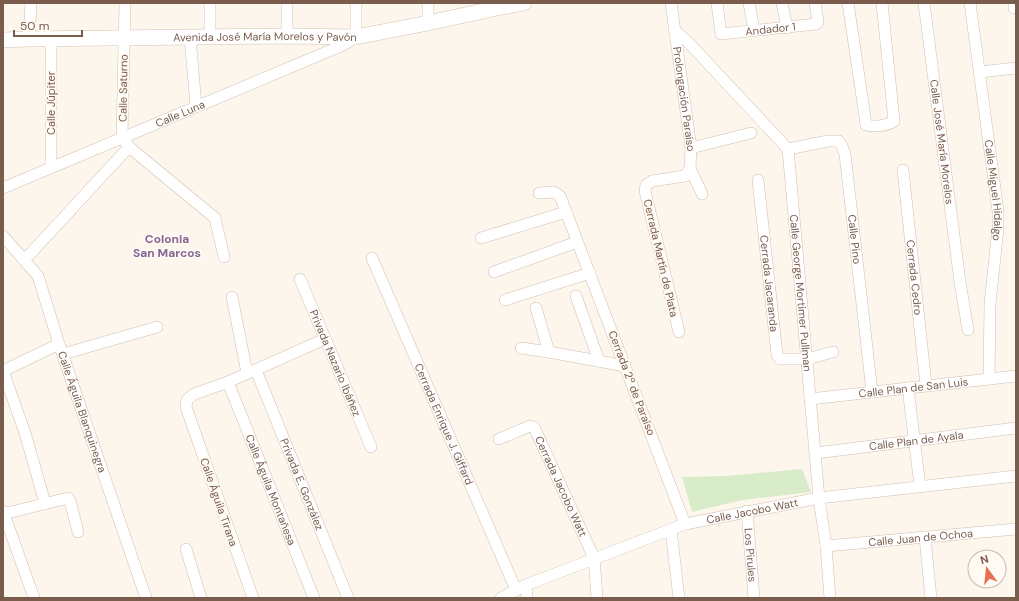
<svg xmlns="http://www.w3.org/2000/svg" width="1019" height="601" viewBox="0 0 1019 601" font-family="'DM Sans',sans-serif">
<rect width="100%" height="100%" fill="#fdf6ec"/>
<polygon fill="#d8ecc9" points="802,469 811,492 742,500 692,512 682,477 727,476"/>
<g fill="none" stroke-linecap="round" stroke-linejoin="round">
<defs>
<g id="street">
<polyline points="125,3 122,137 129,147 215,218 224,257"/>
<path id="s1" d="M 671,3 L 691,148 L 690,168 L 702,194"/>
<path id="s2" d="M 717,3 L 721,34 L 816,24 L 818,22 L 815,3"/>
<polyline points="749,3 754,30"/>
<polyline points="782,3 787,28"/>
<path d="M 848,3 L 865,117 L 866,125 C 874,127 887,126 894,121 L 882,3"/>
<path id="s3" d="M 924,3 L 960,282 L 968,330"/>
<path id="s4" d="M 970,3 L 998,211 L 998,228 L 990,304 L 989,379"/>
<polyline points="1014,3 1014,8"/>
<polyline points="428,23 428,3"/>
<path id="s5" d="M 675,31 L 687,41 L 788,149 L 819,498 L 826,546 L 830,598"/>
<polyline points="210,36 210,3"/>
<polyline points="287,36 287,3"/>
<polyline points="190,37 196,106"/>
<polyline points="29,39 31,3"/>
<polyline points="980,72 1016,68"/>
<polyline points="691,148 751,133"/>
<path id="s6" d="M 788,149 L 828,141 L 839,141 L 842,146 L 845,154 L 872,392"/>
<polyline points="51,167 51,39"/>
<path id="s7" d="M 903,170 L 926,385"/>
<path id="s8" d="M 758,180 L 777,355 L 780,359 L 807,359 L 833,352"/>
<path id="s9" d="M 3,188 L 341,46 L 356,37 L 356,3"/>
<polyline points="539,193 554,192 560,196 685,524"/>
<path id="s10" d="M 3,236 L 38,276 L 59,344 L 146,598"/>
<polyline points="481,238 566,212"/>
<path id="s11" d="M 372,258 L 516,590"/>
<polyline points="23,259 30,254 129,147"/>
<polyline points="494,272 577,242"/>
<path id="s12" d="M 300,279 L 371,447"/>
<polyline points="576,296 599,361"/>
<polyline points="232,297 247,373"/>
<polyline points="505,300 590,273"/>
<polyline points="536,308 549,352"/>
<polyline points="679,332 645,191 646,185 652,181 685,176 690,168"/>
<polyline points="521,348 549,352 625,366"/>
<polyline points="63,354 157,327"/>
<path id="s13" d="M 256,370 L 348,598"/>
<polyline points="3,371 25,433 45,503"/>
<polyline points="3,371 59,344"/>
<path id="s14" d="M 228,382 L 314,598"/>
<polyline points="908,388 920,486"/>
<path id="s15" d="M 810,399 L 1016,376"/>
<path id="s16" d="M 499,439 L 530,426 L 534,427 L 594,558 L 597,598"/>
<path id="s17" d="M 816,453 L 1016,428"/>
<polyline points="3,511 34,598"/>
<path id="s18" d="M 747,511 L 754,598"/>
<polyline points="3,514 68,498 70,501 78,532"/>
<polyline points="671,530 679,598"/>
<polyline points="925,538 931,598"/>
<path id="s19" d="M 826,546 L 1016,529"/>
<polyline points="186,549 201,598"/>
<polyline points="526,585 527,598"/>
<polyline points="253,598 186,407 187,400 194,394 228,382 325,339"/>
<path id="s20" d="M 501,598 L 526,585 L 685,524 L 819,498 L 1016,476"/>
</g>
<g id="secondary">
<path id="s21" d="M 3,40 L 29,39 L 287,36 L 356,37 L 428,23 L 497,8 L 524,3"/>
</g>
</defs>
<use href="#street" stroke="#d1beb0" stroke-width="12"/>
<use href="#secondary" stroke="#d6c0b0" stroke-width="16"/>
<use href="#street" stroke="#fff" stroke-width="11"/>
<use href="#secondary" stroke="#fff" stroke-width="15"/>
</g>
<g text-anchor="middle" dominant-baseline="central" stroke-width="3.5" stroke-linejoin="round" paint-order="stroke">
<g font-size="11" fill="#7a5c4d" stroke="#fffaf3">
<text stroke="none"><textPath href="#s2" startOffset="81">Andador 1</textPath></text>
<text stroke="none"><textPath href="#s21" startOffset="262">Avenida José María Morelos y Pavón</textPath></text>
<text transform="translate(123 88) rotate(-89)">Calle Saturno</text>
<text stroke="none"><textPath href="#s1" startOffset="97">Prolongación Paraíso</textPath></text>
<text transform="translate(51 103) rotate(-90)">Calle Júpiter</text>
<text stroke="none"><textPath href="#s9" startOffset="192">Calle Luna</textPath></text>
<text stroke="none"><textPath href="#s3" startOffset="140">Calle José María Morelos</textPath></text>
<text stroke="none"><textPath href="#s4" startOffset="189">Calle Miguel Hidalgo</textPath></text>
<text stroke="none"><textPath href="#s6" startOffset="152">Calle Pino</textPath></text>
<text transform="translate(661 258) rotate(77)">Cerrada Martín de Plata</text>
<text stroke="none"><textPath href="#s7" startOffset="108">Cerrada Cedro</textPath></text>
<text stroke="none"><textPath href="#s8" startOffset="104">Cerrada Jacaranda</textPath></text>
<text stroke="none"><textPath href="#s5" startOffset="308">Calle George Mortimer Pullman</textPath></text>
<text stroke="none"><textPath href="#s12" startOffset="91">Privada Nazario Ibáñez</textPath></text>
<text transform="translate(632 383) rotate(69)">Cerrada 2ª de Paraíso</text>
<text stroke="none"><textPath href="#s15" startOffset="104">Calle Plan de San Luis</textPath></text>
<text stroke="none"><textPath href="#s10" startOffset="196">Calle Águila Blanquinegra</textPath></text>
<text stroke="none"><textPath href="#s11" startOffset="181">Cerrada Enrique J. Giffard</textPath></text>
<text stroke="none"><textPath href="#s17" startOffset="101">Calle Plan de Ayala</textPath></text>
<text stroke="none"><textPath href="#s13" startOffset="123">Privada E. González</textPath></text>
<text stroke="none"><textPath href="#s16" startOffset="103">Cerrada Jacobo Watt</textPath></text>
<text stroke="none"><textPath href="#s14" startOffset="116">Calle Águila Montañesa</textPath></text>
<text transform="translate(219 502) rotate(71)">Calle Águila Tirana</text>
<text stroke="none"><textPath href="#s20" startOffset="267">Calle Jacobo Watt</textPath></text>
<text stroke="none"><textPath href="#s19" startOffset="95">Calle Juan de Ochoa</textPath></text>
<text stroke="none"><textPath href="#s18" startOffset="44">Los Pirules</textPath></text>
</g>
<g font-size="12" font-weight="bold" fill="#846695" stroke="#fffaf3">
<text x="167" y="239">Colonia<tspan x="167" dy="14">San Marcos</tspan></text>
</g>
</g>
<rect width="1019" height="601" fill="none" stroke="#7a5c4d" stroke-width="8"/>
<g transform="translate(987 569) rotate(345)"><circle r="19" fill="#fffaf3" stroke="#cabbb1"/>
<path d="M0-3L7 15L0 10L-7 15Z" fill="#e76f51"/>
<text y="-6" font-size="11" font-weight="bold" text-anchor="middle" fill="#7a5c4d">N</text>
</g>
<path d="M14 30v6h68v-6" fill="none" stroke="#7a5c4d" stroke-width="2"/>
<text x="20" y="30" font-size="12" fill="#7a5c4d" stroke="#fffaf3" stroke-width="3" paint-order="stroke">50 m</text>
</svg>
